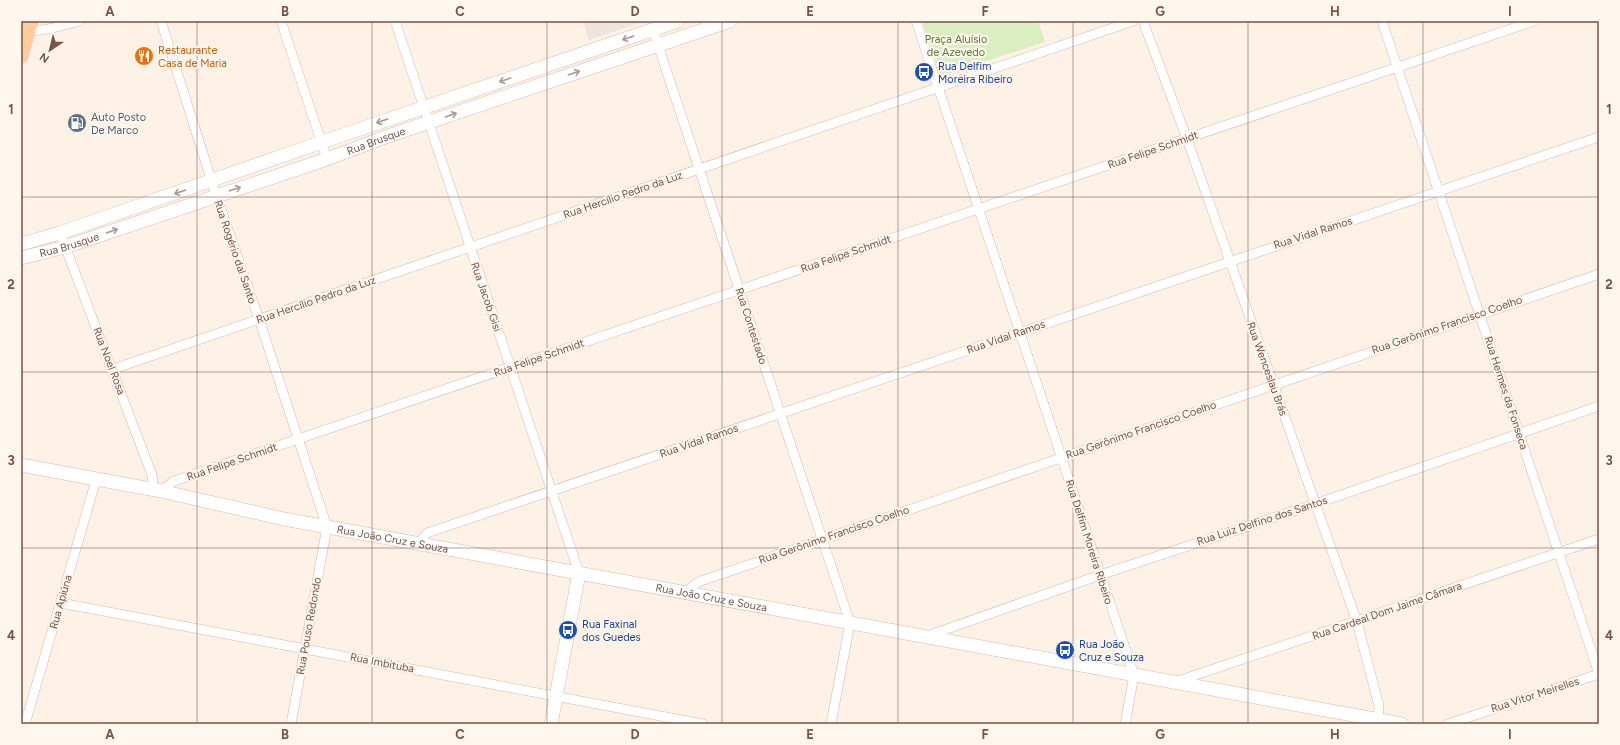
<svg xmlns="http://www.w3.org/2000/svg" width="1620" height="745" viewBox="0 0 1620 745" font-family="Figtree,sans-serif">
<rect width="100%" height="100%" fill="#fef1e5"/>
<polygon fill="#eee4df" points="583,21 645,21 589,40"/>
<polygon fill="#daeec2" points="922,21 1038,21 1045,42 941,76"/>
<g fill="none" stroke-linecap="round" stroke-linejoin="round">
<defs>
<g id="street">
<polyline points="161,21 216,195 259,319 327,527 291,724"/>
<polyline points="281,21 327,159"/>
<polyline points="395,21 579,573"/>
<polyline points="916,21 1134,675 1125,724"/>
<polyline points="1143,21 1187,139 1357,622 1379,706 1378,724"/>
<polyline points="1382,21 1599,674"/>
<path d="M 21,29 C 39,34 62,25 80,21"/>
<polyline points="653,30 850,623 831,724"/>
<polyline points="60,233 152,475 154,490"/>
<polyline points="113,369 1133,21"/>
<polyline points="161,491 174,481 1534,21"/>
<polyline points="418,544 427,533 1599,137"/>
<polyline points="685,593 698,582 1599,274"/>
<polyline points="61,603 703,724"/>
<polyline points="927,636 1100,575 1315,504 1599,406"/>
<polyline points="1175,682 1599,539"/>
<polyline points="21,723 25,724 96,480"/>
<polyline points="1448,724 1599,674"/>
</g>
<g id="secondary">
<polyline points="21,244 60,233 322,142 678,21"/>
<path id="s1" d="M 21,258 L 65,247 L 327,159 L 388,136 L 730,21"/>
<path id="s2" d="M 21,465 L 161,491 L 284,519 L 1402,724"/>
<polyline points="551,724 579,573"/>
</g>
<polyline id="primary" points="21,56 31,21"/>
</defs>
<use href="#street" stroke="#d4b9ac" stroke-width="10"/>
<use href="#secondary" stroke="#dab9ab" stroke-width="14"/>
<use href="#primary" stroke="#dacfcb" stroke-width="15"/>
<use href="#street" stroke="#fff" stroke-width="9"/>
<use href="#secondary" stroke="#fff" stroke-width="13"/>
<use href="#primary" stroke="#ffcc9b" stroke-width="14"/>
</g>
<defs><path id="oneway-shaft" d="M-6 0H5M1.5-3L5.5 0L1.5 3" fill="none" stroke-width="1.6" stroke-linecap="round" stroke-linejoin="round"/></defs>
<g stroke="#af9791">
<use href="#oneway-shaft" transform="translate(628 38) rotate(161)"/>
<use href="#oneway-shaft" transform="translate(574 73) rotate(-18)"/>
<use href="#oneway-shaft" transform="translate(505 80) rotate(161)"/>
<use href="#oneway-shaft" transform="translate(451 115) rotate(-19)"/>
<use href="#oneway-shaft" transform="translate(382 121) rotate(161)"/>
<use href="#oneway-shaft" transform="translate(235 189) rotate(-18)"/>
<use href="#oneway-shaft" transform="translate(180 192) rotate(161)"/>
<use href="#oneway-shaft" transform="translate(112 231) rotate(-19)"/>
</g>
<path fill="none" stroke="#7a5247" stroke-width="1" stroke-opacity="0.55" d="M 197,21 L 197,724M 372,21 L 372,724M 547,21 L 547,724M 722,21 L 722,724M 898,21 L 898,724M 1073,21 L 1073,724M 1248,21 L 1248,724M 1423,21 L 1423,724M 21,197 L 1599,197M 21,372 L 1599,372M 21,548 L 1599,548"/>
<defs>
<symbol id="restaurant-disc" viewBox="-11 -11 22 22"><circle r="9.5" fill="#e8710a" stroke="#fff6ed"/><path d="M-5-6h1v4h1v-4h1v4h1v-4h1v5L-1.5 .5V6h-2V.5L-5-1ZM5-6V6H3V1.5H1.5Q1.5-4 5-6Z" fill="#fff"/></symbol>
<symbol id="bus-disc" viewBox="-11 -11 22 22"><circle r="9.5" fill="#1a4fb4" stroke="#fff6ed"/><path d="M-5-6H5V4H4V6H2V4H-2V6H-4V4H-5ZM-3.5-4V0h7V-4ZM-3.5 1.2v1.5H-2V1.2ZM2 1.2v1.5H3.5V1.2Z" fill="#fff"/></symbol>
<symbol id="fuel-disc" viewBox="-11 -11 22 22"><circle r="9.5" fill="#5c6f8a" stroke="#fff6ed"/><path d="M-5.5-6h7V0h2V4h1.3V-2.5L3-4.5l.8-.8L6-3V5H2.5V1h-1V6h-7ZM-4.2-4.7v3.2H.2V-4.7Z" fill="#fff"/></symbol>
</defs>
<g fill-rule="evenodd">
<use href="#restaurant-disc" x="133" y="45" width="22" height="22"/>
<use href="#bus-disc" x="913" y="61" width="22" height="22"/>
<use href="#fuel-disc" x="66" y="112" width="22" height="22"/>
<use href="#bus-disc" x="557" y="619" width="22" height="22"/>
<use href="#bus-disc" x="1054" y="639" width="22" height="22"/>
</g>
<g text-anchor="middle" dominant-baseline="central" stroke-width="4" stroke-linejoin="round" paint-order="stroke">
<g font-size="11" fill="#577b3b" stroke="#fff6ed">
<text x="956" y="39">Praça Aluísio<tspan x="956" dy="13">de Azevedo</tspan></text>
</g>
<g font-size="11" fill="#c56008" stroke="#fff6ed" text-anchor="start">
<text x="158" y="50">Restaurante<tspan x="158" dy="13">Casa de Maria</tspan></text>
</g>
<g font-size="11" fill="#164399" stroke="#fff6ed" text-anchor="start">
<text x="938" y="66">Rua Delfim<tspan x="938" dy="13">Moreira Ribeiro</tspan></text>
<text x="582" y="624">Rua Faxinal<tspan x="582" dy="13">dos Guedes</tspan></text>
<text x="1079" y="644">Rua João<tspan x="1079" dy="13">Cruz e Souza</tspan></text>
</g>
<g font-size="11" fill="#4e5e75" stroke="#fff6ed" text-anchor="start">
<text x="91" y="117">Auto Posto<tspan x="91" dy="13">De Marco</tspan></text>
</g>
<g font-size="11" fill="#7a5247" stroke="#fff6ed">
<text stroke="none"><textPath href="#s1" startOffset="374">Rua Brusque</textPath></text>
<text transform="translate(1153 150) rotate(-19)">Rua Felipe Schmidt</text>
<text transform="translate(623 195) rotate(-19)">Rua Hercílio Pedro da Luz</text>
<text transform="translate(1313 233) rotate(-18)">Rua Vidal Ramos</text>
<text stroke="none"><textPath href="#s1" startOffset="50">Rua Brusque</textPath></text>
<text transform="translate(235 252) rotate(71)">Rua Rogério dal Santo</text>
<text transform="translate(846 254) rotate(-19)">Rua Felipe Schmidt</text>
<text transform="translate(486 297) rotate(71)">Rua Jacob Gisi</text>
<text transform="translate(316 300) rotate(-19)">Rua Hercílio Pedro da Luz</text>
<text transform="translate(1447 325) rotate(-19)">Rua Gerônimo Francisco Coelho</text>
<text transform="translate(751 326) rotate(72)">Rua Contestado</text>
<text transform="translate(1006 337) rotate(-19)">Rua Vidal Ramos</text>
<text transform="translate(539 358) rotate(-19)">Rua Felipe Schmidt</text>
<text transform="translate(109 361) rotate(69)">Rua Noel Rosa</text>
<text transform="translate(1267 369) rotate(70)">Rua Wenceslau Brás</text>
<text transform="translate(1506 393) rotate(72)">Rua Hermes da Fonseca</text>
<text transform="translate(1141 430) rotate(-19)">Rua Gerônimo Francisco Coelho</text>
<text transform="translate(699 441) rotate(-19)">Rua Vidal Ramos</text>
<text transform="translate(232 462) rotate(-19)">Rua Felipe Schmidt</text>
<text transform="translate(1262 521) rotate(-18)">Rua Luiz Delfino dos Santos</text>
<text transform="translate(834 535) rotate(-19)">Rua Gerônimo Francisco Coelho</text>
<text stroke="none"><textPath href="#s2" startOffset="379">Rua João Cruz e Souza</textPath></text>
<text transform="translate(1089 542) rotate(72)">Rua Delfim Moreira Ribeiro</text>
<text stroke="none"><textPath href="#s2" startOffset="703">Rua João Cruz e Souza</textPath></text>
<text transform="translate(61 602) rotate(-74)">Rua Apiúna</text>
<text transform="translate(1387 611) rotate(-19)">Rua Cardeal Dom Jaime Câmara</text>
<text transform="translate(309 626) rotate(-80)">Rua Pouso Redondo</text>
<text transform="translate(382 663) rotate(11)">Rua Imbituba</text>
<text transform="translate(1535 695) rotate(-18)">Rua Vitor Meirelles</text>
</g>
</g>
<rect width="1620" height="745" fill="none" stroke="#fff6ed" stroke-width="44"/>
<g transform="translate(50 50) rotate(215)" stroke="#fff6ed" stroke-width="3" paint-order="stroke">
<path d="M0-3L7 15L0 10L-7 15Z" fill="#7a5247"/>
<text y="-6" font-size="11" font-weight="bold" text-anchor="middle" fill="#7a5247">N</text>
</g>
<rect x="22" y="22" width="1576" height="701" fill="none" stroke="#7a5247" stroke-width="1.5"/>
<g font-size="13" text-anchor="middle" font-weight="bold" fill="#7a5247">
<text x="110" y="16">A</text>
<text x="285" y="16">B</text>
<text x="460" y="16">C</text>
<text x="635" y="16">D</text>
<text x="810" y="16">E</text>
<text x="985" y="16">F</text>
<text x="1160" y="16">G</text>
<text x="1335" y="16">H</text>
<text x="1510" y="16">I</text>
<text x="11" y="114">1</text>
<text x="1609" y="114">1</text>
<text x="11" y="289">2</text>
<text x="1609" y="289">2</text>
<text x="11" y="465">3</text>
<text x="1609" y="465">3</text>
<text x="11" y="640">4</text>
<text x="1609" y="640">4</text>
<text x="110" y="739">A</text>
<text x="285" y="739">B</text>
<text x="460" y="739">C</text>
<text x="635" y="739">D</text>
<text x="810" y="739">E</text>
<text x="985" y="739">F</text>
<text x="1160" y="739">G</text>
<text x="1335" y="739">H</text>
<text x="1510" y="739">I</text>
</g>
</svg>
